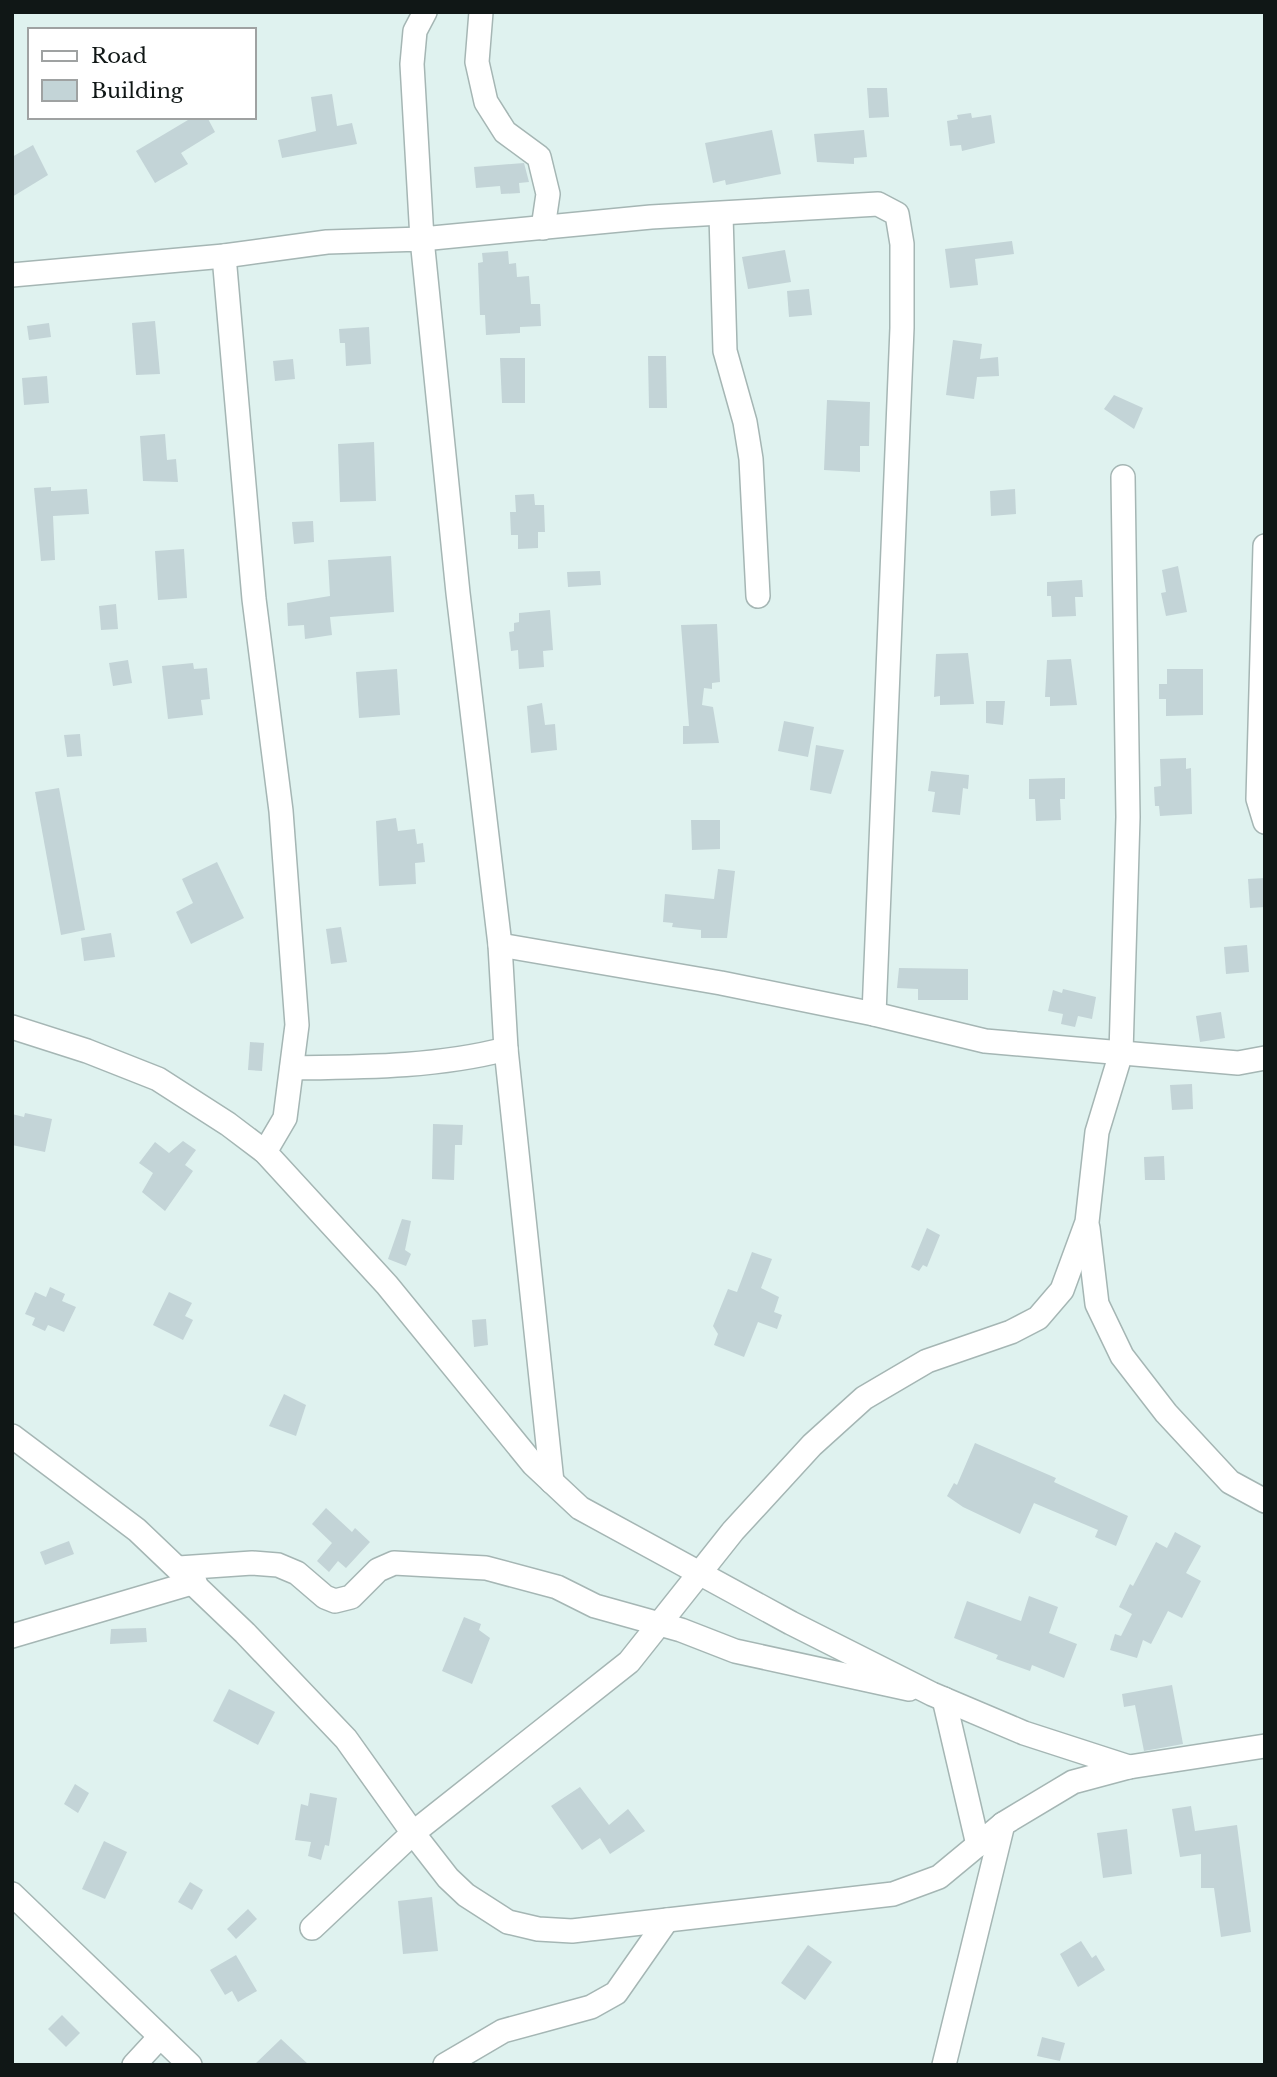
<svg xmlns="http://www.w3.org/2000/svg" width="1277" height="2077" viewBox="0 0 1277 2077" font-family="'Libre Baskerville',serif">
<rect width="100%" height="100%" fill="#dff2ef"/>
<g fill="#c3d4d7">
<polygon points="867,88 887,88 889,117 869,118"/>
<polygon points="332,94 337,126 352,123 357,144 282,158 278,140 316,131 311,97"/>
<polygon points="971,113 972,118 991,115 995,143 962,151 961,145 950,146 947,121 958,119 957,115"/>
<polygon points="193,117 207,117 215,132 181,153 188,164 155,183 136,151"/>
<polygon points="772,130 781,174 726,185 725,180 713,183 705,143"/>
<polygon points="864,130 867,157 854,158 854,164 817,162 814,134"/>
<polygon points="33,145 48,175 12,197 12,157"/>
<polygon points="524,163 529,182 519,183 520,193 501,194 500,186 476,188 474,167"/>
<polygon points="1012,241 1014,254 975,259 978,285 950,288 945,249"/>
<polygon points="785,250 791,282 748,289 742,257"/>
<polygon points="508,251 509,264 516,263 517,277 529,276 531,304 540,304 541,326 520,327 520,333 486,335 485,315 480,315 478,263 483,262 482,253"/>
<polygon points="809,289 812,315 789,317 787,291"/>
<polygon points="155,321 160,374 136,375 132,323"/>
<polygon points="49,323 51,337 29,340 27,326"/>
<polygon points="369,327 371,364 346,366 345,343 340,343 339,329"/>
<polygon points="953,340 982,344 980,359 998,357 999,376 977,377 974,399 946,395"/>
<polygon points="648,356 666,356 667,408 649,408"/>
<polygon points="500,358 525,358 525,403 502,403"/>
<polygon points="293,359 295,379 275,381 273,361"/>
<polygon points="47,376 49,403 24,405 22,378"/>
<polygon points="1114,395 1143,408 1134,429 1104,409"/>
<polygon points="827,400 870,402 869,446 860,446 860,472 824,470"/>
<polygon points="165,434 167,460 176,459 178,482 143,481 140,436"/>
<polygon points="374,442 376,501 340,502 338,444"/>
<polygon points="51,487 51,491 87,489 89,514 53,516 55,560 41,561 34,488"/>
<polygon points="1015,489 1016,514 991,516 990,491"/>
<polygon points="534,494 535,505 544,505 545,532 538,532 538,548 518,549 518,535 511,535 510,512 516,512 515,495"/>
<polygon points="313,521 314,542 294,544 292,522"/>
<polygon points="184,549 187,598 158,600 155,551"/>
<polygon points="391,556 394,612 330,617 332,635 305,639 304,625 288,626 287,603 330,596 328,560"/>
<polygon points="1178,566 1187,612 1166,616 1161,593 1166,592 1162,570"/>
<polygon points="600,571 601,585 568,587 567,572"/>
<polygon points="1082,580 1083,597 1075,597 1076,616 1052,617 1051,596 1047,596 1047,582"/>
<polygon points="116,604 118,629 101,630 99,606"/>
<polygon points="550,610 553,650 543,651 544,667 519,669 518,650 511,651 509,632 514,631 514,623 519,622 519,613"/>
<polygon points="717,624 720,682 712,683 712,689 704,688 702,705 713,707 719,743 683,744 683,726 689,726 681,625"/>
<polygon points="968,653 974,704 940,705 940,696 934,697 936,654"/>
<polygon points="1071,659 1077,705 1050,706 1050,697 1045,697 1047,660"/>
<polygon points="128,660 132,683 113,686 109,663"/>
<polygon points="193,663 194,669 207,668 210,699 201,700 203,715 168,719 162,666"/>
<polygon points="397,669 400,715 359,718 356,672"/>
<polygon points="1167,669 1203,669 1203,715 1166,716 1166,699 1159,699 1159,684 1167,684"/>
<polygon points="986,701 1005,701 1003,725 986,723"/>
<polygon points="542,703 545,725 555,724 557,750 531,753 527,706"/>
<polygon points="784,721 814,727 808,757 778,751"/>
<polygon points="80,734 82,756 67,757 64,735"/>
<polygon points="816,745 844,750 831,794 810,790"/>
<polygon points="1186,758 1186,769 1191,768 1192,814 1160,816 1159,806 1155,806 1154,787 1161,786 1160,759"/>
<polygon points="931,771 969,775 968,789 963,788 960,815 932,812 935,792 928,791"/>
<polygon points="1065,778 1065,799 1060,799 1061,820 1036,821 1035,799 1029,799 1029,779"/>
<polygon points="59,788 85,930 61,935 35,792"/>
<polygon points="396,818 398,831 415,829 417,844 423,843 425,862 415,863 416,884 379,886 376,821"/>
<polygon points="691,820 720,820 720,849 692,850"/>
<polygon points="217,862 244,918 191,944 176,912 193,903 182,879"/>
<polygon points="718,869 735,871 727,938 701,938 701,930 672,927 673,923 663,922 665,894 714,899"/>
<polygon points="1265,878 1265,907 1250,908 1248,879"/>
<polygon points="341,927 347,962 331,964 326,929"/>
<polygon points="111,933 115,957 84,961 81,938"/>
<polygon points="1247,945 1249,972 1226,974 1224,947"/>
<polygon points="899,968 968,969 968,1000 918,1000 918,989 897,988"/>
<polygon points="1063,989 1096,997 1092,1019 1078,1016 1075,1027 1061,1024 1063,1014 1048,1011 1053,990 1062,993"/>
<polygon points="1221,1012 1225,1038 1200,1042 1196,1016"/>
<polygon points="250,1042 264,1043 262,1071 248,1070"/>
<polygon points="1192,1084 1193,1109 1172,1110 1170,1085"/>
<polygon points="25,1113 52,1119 45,1152 12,1145 12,1114 24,1117"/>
<polygon points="433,1124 463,1125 462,1145 455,1145 454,1180 432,1179"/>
<polygon points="183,1141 196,1150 185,1165 193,1171 165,1211 142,1192 153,1173 139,1163 155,1142 169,1153"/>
<polygon points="1164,1156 1165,1180 1145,1180 1144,1157"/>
<polygon points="402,1219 411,1221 405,1250 411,1254 406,1266 388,1259"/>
<polygon points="927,1228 940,1235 927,1267 923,1265 919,1271 911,1267"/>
<polygon points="752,1252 772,1259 761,1288 779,1297 774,1312 782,1315 777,1329 758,1322 744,1357 714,1345 718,1334 713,1326 728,1289 737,1292"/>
<polygon points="50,1287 65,1294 62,1301 76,1307 64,1332 48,1325 45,1331 32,1325 35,1318 25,1314 35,1292 46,1297"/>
<polygon points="169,1292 192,1303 185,1316 193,1320 183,1340 153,1325"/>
<polygon points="486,1319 488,1345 474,1347 472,1320"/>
<polygon points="284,1394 306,1405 296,1436 269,1426"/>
<polygon points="975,1443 1056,1478 1054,1482 1128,1516 1116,1546 1095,1537 1098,1530 1034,1503 1020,1534 963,1507 947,1496 954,1483 957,1485"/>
<polygon points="326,1508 352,1532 355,1528 370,1542 346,1568 338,1561 329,1572 317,1561 332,1543 312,1524"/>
<polygon points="1175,1532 1201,1546 1186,1573 1201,1581 1182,1618 1168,1611 1151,1644 1143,1640 1137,1658 1110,1650 1115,1634 1121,1636 1132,1614 1119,1607 1130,1584 1133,1586 1156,1542 1167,1548"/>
<polygon points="69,1541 74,1554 45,1565 40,1552"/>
<polygon points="1029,1596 1058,1607 1049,1633 1077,1644 1064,1678 1032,1665 1030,1671 996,1659 998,1655 954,1638 967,1601 1021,1621"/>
<polygon points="464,1617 481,1624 479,1630 490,1638 472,1684 442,1671"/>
<polygon points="146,1628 147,1642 110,1644 111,1629"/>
<polygon points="1172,1685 1183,1744 1144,1751 1135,1705 1124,1707 1122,1694"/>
<polygon points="229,1689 275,1712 258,1745 213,1721"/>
<polygon points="75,1784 89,1793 78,1813 64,1804"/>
<polygon points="580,1787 609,1825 628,1809 645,1831 610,1854 600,1838 582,1850 551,1806"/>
<polygon points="310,1793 337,1798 329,1846 325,1845 321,1860 308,1856 311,1842 295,1840 301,1804 308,1806"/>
<polygon points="1191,1806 1195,1831 1237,1825 1251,1932 1221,1937 1214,1888 1201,1888 1201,1854 1180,1857 1172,1809"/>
<polygon points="1127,1829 1132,1874 1103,1878 1097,1833"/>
<polygon points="104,1841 127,1852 105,1899 82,1889"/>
<polygon points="190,1882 203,1890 192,1910 178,1902"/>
<polygon points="432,1897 438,1951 403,1954 398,1901"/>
<polygon points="248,1909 257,1919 236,1939 227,1929"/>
<polygon points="1081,1941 1092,1958 1096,1955 1105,1970 1078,1987 1060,1954"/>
<polygon points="808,1945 832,1962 805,2000 781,1983"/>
<polygon points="236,1955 257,1991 238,2002 232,1991 225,1995 210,1970"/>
<polygon points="62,2015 80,2033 66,2047 48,2029"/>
<polygon points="1042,2037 1065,2043 1060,2061 1037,2056"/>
<polygon points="281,2039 309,2065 254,2065"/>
</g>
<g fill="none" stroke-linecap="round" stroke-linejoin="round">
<defs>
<g id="minor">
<polyline points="425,12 415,31 412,64 422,239 651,217 878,204 897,214 902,244 902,328 874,1014"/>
<polyline points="481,12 477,62 486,102 505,132 539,157 548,194 543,228"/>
<polyline points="721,215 725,351 745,422 751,459 758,596"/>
<polyline points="224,256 254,599 281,811 297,1025 285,1118 265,1152"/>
<polyline points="12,275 224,256 327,242 422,239 458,593 500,945 506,1049 552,1482"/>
<polyline points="1265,546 1258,799 1265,822"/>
<polyline points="500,945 721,983 874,1014 985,1041 1238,1063 1265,1058"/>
<polyline points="12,1027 87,1051 158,1079 228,1124 265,1152 387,1285 533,1464 580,1508 791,1623 932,1694 1024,1733 1129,1767"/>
<path d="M 292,1068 C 363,1067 437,1067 506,1049"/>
<polyline points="1088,1228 1097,1304 1122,1356 1166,1413 1230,1482 1265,1501"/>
<polyline points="12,1436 137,1530 245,1633 346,1739 413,1833 448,1878 466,1895 508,1922 538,1929 572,1931 893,1894 939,1877 1003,1824"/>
<polyline points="179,1568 252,1563 278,1565 297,1573 325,1597 335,1601 351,1597 378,1570 394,1563 486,1568 557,1587 595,1606 681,1630 735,1651 909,1689"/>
<polyline points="12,1636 195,1582"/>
<polyline points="944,1699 978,1845"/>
<polyline points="12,1894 190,2065"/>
<polyline points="312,1928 413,1833 629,1662 733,1531 812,1445 864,1398 927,1361 1011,1332 1038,1318 1062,1290 1087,1222 1097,1132 1121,1053 1128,817 1123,477"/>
<polyline points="134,2065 159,2038"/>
<polyline points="445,2065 503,2031 591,2007 616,1993 667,1920"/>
<polyline points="944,2065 1003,1824 1073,1782 1129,1767 1265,1746"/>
</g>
</defs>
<use href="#minor" stroke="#a5b6b4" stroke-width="26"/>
<use href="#minor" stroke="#fff" stroke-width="23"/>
</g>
<rect width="1277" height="2077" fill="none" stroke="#101716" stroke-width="28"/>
<rect x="28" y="28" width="228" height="91" fill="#ffffff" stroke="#9fa2a2" stroke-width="2"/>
<rect x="42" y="51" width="35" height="10" fill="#ffffff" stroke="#9fa2a2" stroke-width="2"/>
<text x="91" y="63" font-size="21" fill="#101716">Road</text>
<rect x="42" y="80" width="35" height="21" fill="#c3d4d7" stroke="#9fa2a2" stroke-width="2"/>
<text x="91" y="98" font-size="21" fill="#101716">Building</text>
</svg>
